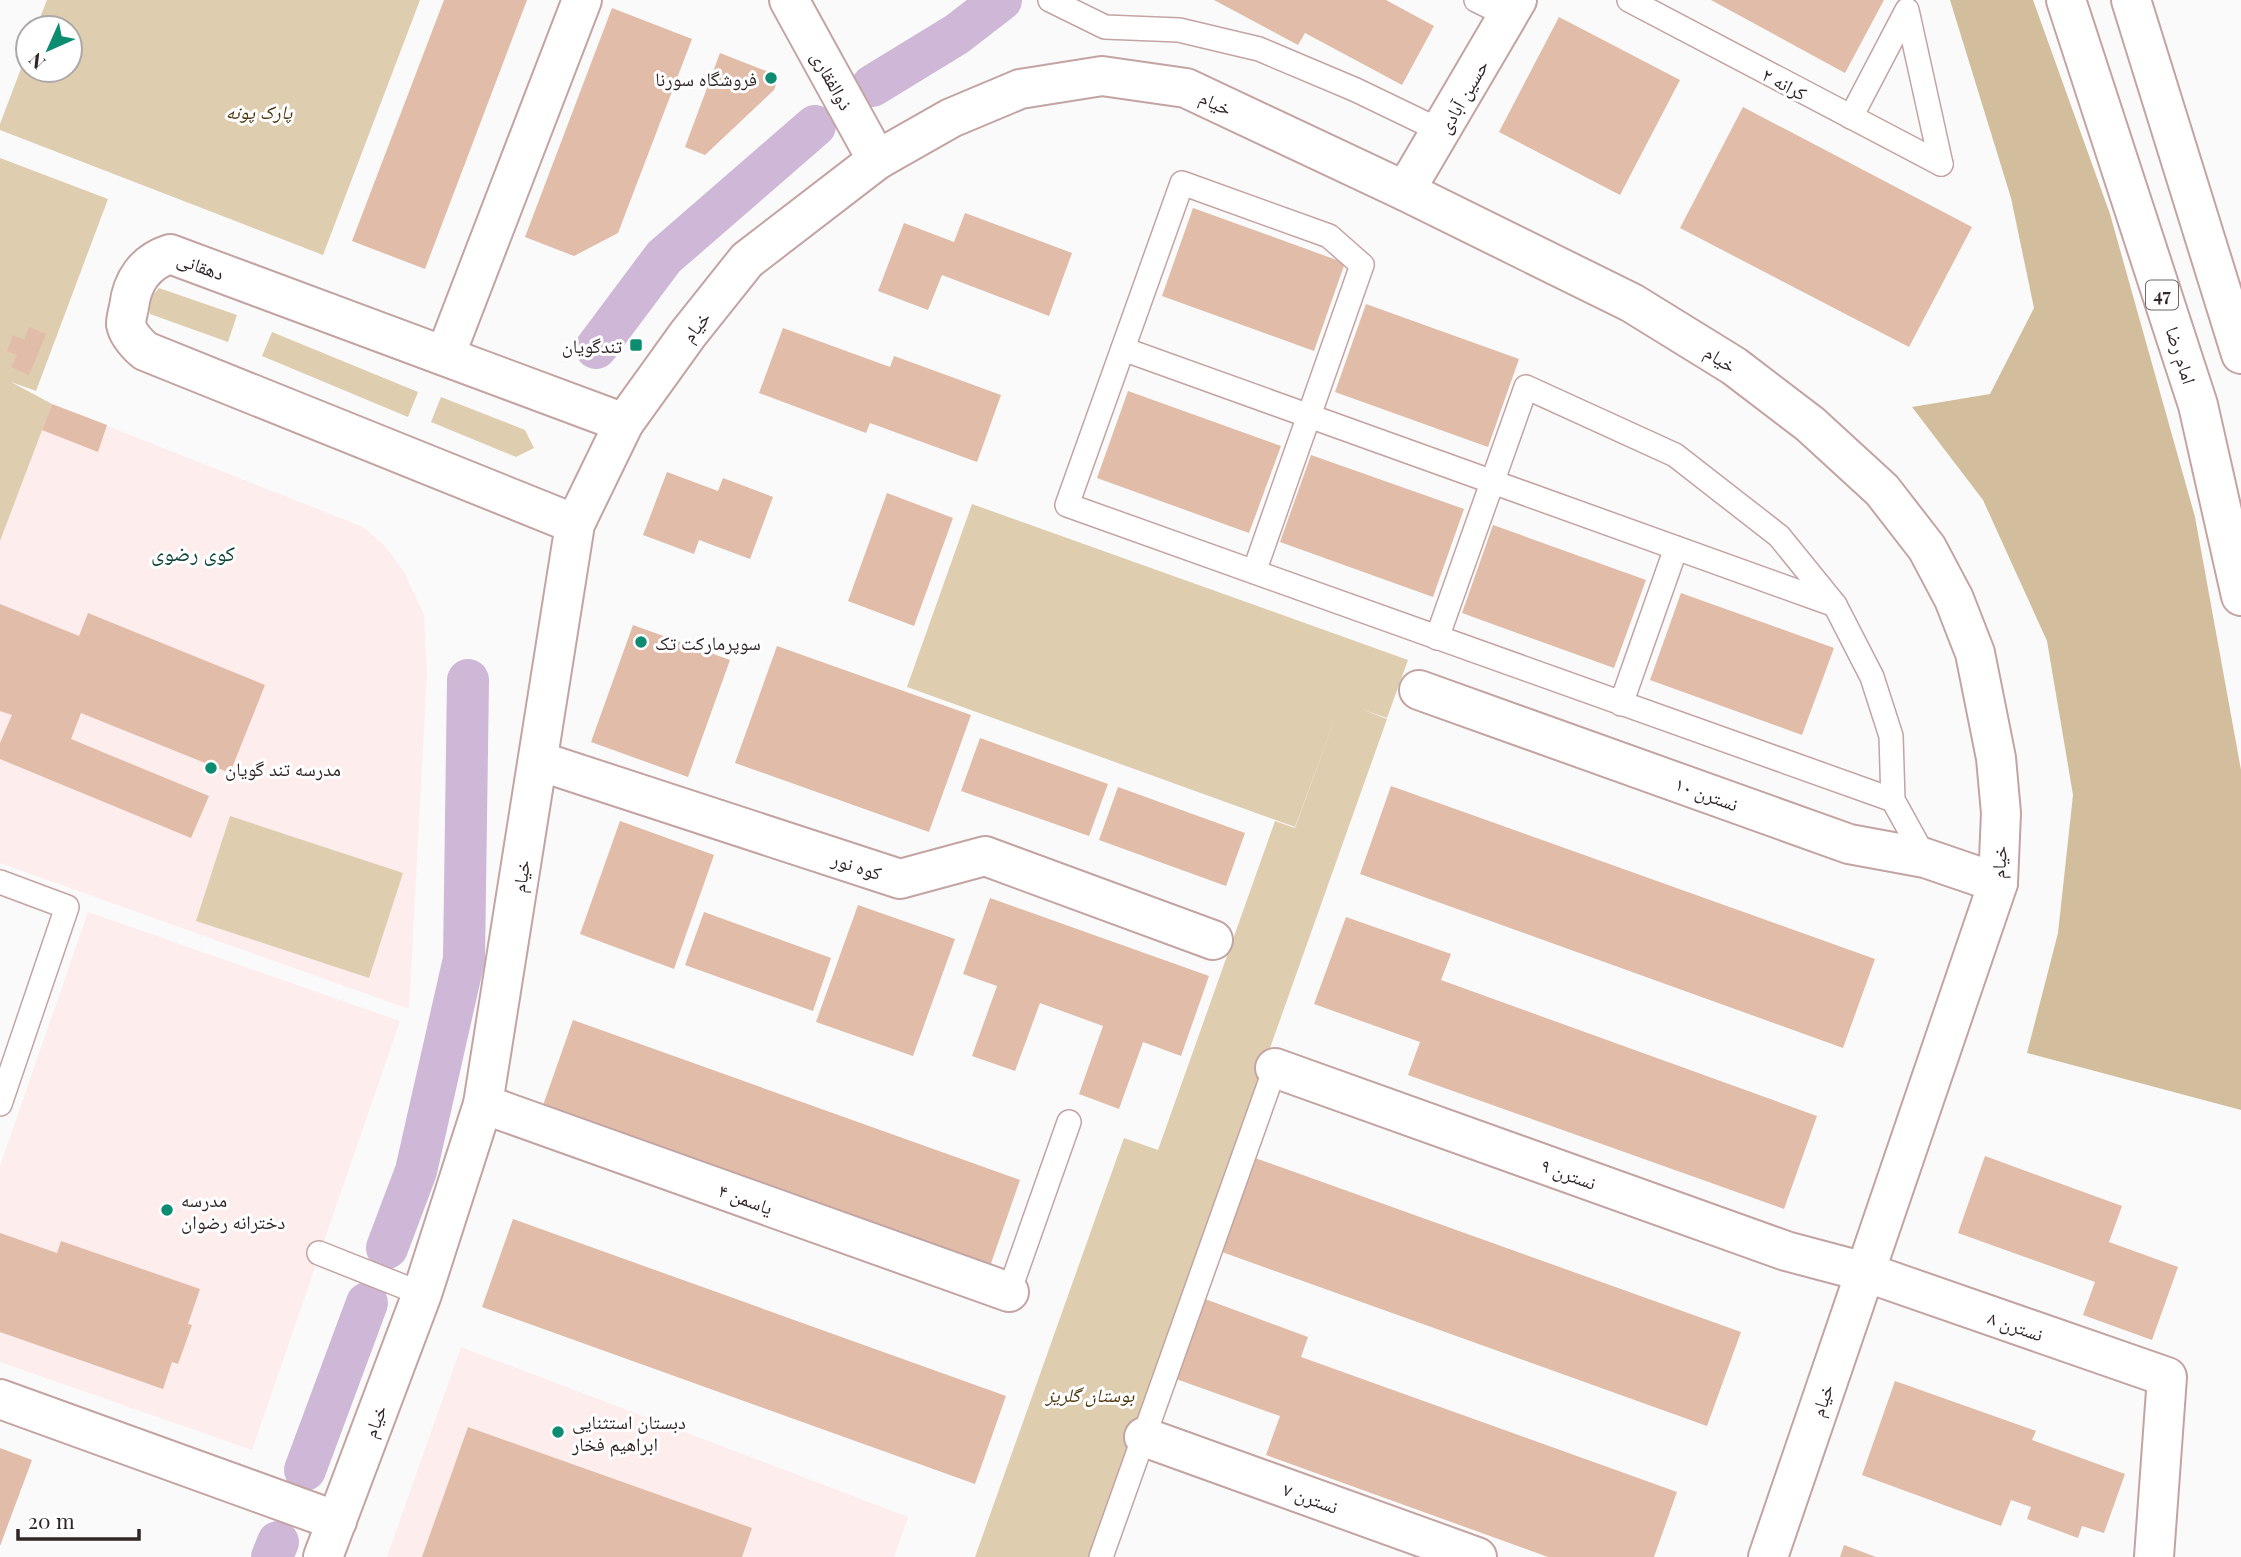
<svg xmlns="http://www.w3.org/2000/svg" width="2241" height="1557" viewBox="0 0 2241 1557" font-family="'Playfair Display','Noto Naskh Arabic',serif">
<rect width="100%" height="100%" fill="#fafafa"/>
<g fill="#feeded">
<polygon points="52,404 363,527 385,546 404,572 424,615 427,673 409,1009 0,863 0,541"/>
<polygon points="88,912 400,1021 252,1450 0,1362 0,1166"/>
<polygon points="461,1347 908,1517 894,1557 387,1557"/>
</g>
<g fill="#dfcdb0">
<polygon points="47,0 420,0 323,255 0,130 0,124 28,50 28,70 70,70 70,28 36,28"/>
<polygon points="0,158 108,199 36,391 11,382 52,404 0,541"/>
<polygon points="159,288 237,315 228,342 150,314 149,300"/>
<polygon points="272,332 418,392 408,417 262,356"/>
<polygon points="441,397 525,430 534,448 516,457 431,422"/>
<polygon points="972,504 1408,660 1387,718 1361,709 1387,719 1089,1557 975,1557 1124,1138 1158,1150 1275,821 1295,828 1341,702 1295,827 907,687"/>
<polygon points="230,816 403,873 369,978 196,921"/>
</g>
<polygon fill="#d2bd9c" points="1950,0 2033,0 2110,214 2195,517 2241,770 2241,1110 2027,1053 2058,933 2073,795 2047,641 1983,500 1912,407 1990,394 2034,308 2011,198"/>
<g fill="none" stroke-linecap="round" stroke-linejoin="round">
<g stroke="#ceb7d7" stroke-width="42">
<polyline points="872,86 957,34 1001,0"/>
<polyline points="596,348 664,257 815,126"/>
<polyline points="387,1248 416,1171 464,959 468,680"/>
<polyline points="305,1470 367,1303"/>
<polyline points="272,1557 278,1542"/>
</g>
</g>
<g fill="#e1bca8">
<polygon points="444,0 527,0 425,269 352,241"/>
<polygon points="1214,0 1386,0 1434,26 1402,85 1305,33 1298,45"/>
<polygon points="1711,0 1884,0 1845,73"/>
<polygon points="612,8 692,39 618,233 574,256 525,237"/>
<polygon points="1559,17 1680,80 1620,195 1499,132"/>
<polygon points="720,53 779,76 774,90 705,155 685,147"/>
<polygon points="1743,107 1972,227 1909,347 1680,228"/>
<polygon points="1193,208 1345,263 1314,351 1162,296"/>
<polygon points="965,213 1072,253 1049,316 942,275 928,310 878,291 904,223 954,242"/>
<polygon points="1366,304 1519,359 1488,447 1335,392"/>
<polygon points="29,327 46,334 29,375 11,367 17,355 7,351 13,335 24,340"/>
<polygon points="783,328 890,367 894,356 1001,395 977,462 870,423 866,433 759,393"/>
<polygon points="1128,391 1281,446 1249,533 1097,478"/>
<polygon points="52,404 107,425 98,452 42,430"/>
<polygon points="1311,455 1464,509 1433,597 1280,542"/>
<polygon points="667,472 718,491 723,478 773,497 750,559 699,540 694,554 643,535"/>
<polygon points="887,493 953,518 914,626 848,601"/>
<polygon points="1493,525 1646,580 1614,668 1462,613"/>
<polygon points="1681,593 1834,648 1802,735 1650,680"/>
<polygon points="0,604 79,636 88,613 265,685 230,773 81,713 71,739 209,796 191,838 0,759 0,743 12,715 0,711"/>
<polygon points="633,625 730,660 688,777 591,742"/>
<polygon points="777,646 971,715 929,832 735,763"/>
<polygon points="980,738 1108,784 1089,836 961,791"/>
<polygon points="1391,786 1875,959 1843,1048 1360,874"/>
<polygon points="1118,787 1245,833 1226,886 1099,840"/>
<polygon points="620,821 714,855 674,969 580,934"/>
<polygon points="990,898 1209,976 1181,1056 1143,1042 1119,1109 1079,1094 1103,1026 1040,1003 1015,1071 972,1056 997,986 963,974"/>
<polygon points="858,905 955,939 913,1056 816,1022"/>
<polygon points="704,912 831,958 813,1011 685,965"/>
<polygon points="1346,917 1451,954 1441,980 1817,1116 1784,1209 1408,1075 1420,1042 1314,1004"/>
<polygon points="573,1020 1020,1180 988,1272 541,1111"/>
<polygon points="1985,1156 2122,1206 2109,1242 2178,1267 2152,1340 2083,1315 2095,1282 1958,1233"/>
<polygon points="1255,1158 1741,1332 1707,1426 1222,1252"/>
<polygon points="513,1219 1006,1396 975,1484 482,1307"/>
<polygon points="0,1233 57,1253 61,1241 200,1289 188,1324 192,1325 178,1364 172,1362 163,1389 0,1332"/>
<polygon points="1205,1299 1308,1337 1301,1357 1677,1492 1654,1557 1548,1557 1266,1455 1280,1416 1176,1379"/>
<polygon points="1895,1381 2036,1431 2032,1440 2125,1474 2104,1533 2082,1526 2078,1538 2027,1519 2031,1507 2011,1500 2001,1526 1862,1475"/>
<polygon points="468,1427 752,1528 742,1557 422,1557"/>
<polygon points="0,1448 32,1460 0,1546"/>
<polygon points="1844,1545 1876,1557 1840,1557"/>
</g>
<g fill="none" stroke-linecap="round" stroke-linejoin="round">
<defs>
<g id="lane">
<polyline points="1050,0 1105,27 1179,30 1259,49 1356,90 1441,131"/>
<polyline points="1476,0 1508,16"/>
<polyline points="1629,0 1941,164"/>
<polyline points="1851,117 1907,10 1941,164"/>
<polyline points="1123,349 1835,605"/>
<polyline points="1254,572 1362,265 1329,236 1182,183 1067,505 1893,800"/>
<polyline points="1437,638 1526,387 1675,455 1779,536 1835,605 1872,677 1891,736 1893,800 1925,858"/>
<polyline points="1621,704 1676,548"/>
<polyline points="0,882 67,907 0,1104"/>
<polyline points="319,1253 422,1294"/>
<polyline points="1009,1292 1069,1122"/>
<polyline points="1101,1557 1275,1068"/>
</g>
<g id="street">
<polyline points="789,0 877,160"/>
<polyline points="1405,191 1517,0"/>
<polyline points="445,356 582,0"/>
<path d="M 575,524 L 145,351 C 137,344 128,335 126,324 C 126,319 128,312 129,307 C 132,281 145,262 170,254 L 624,423"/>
<polyline points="1419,690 1849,844 1925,858 1998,883"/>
<polyline points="539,761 900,879 985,856 1213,940"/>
<polyline points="1275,1068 1786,1251 1865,1272 2167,1377 2154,1557"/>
<polyline points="483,1104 1009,1292"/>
<polyline points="0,1399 337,1521"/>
<polyline points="1144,1437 1477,1557"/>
</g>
<polyline id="secondary" points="323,1557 422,1294 483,1104 575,524 624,423 688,334 747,260 877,160 951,118 1020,89 1102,76 1186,88 1405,191 1632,303 1734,366 1810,424 1882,490 1927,548 1954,599 1975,653 1996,758 2001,813 1998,883 1768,1557"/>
<g id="highway">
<polyline points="2066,0 2198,405 2241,596"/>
<polyline points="2131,0 2241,354"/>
</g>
</defs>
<use href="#lane" stroke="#c3a4a3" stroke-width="26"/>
<use href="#street" stroke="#c3a4a3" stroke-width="42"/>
<use href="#secondary" stroke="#c3a4a3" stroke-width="42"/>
<use href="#highway" stroke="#c3a4a3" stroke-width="42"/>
<use href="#lane" stroke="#fff" stroke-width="23"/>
<use href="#street" stroke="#fff" stroke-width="38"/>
<use href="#secondary" stroke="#fff" stroke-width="38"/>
<use href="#highway" stroke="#fff" stroke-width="38"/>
</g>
<g fill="#0c8c71" stroke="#fff" stroke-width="2.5">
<circle cx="771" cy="78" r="7"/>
<rect x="629" y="338" width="14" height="14" rx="3.5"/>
<circle cx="641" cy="642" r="7"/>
<circle cx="211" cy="768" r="7"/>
<circle cx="167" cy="1210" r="7"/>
<circle cx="558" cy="1432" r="7"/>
</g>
<g text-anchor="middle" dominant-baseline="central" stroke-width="6" stroke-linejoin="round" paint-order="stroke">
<rect fill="#fff" stroke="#6f6666" stroke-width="2" x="2146" y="280.5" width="32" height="29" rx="5"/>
<g font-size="18" font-weight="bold" fill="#312525">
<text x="2162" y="295">47</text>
</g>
<g font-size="19" fill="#312525" stroke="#fff" text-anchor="start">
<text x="757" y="78" text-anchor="end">فروشگاه سورنا</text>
<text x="622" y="345" text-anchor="end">تندگویان</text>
<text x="655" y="642">سوپرمارکت تک</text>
<text x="225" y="768">مدرسه تند گویان</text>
<text x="181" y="1199">مدرسه<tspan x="181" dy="22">دخترانه رضوان</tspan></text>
<text x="572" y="1421">دبستان استثنایی<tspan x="572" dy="22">ابراهیم فخار</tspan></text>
</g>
<g font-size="19" fill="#312525" stroke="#fff">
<text transform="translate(833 80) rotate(61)">ذوالفقاری</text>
<text transform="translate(1785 83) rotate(28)">کرانه ۲</text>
<text transform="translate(1462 96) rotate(-60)">حسین آبادی</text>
<text transform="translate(1216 102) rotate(25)">خیام</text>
<text transform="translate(201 265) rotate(20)">دهقانی</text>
<text transform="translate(695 326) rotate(-52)">خیام</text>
<text transform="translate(2182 355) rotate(72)">امام رضا</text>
<text transform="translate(1721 358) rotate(33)">خیام</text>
<text transform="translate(1707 793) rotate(20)">نسترن ۱۰</text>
<text transform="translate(1998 862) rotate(-86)">خیام</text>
<text transform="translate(857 865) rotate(18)">کوه نور</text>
<text transform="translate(520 876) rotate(-81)">خیام</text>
<text transform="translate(1569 1173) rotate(20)">نسترن ۹</text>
<text transform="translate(746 1198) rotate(20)">یاسمن ۴</text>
<text transform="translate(2016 1325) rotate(19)">نسترن ۸</text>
<text transform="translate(1821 1400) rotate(-71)">خیام</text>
<text transform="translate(374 1421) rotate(-69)">خیام</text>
<text transform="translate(1311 1497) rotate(20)">نسترن ۷</text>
</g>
<g font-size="19" font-style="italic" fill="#4a3408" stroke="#fff">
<text x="259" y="111">پارک پونه</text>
<text x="1090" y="1394">بوستان گلریز</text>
</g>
<g font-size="21" fill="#0a4234" stroke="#fff">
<text x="193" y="552">کوی رضوی</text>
</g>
</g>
<g transform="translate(49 49) rotate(225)"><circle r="33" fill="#ffffff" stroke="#ada8a8" stroke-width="2"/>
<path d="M0-5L12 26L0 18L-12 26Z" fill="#0c8c71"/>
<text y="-10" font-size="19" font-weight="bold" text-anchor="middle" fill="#312525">N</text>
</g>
<path d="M18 1529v10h121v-10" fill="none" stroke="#312525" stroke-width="3.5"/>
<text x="28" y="1529" font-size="21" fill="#312525" stroke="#ffffff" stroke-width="5" paint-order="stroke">20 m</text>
</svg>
